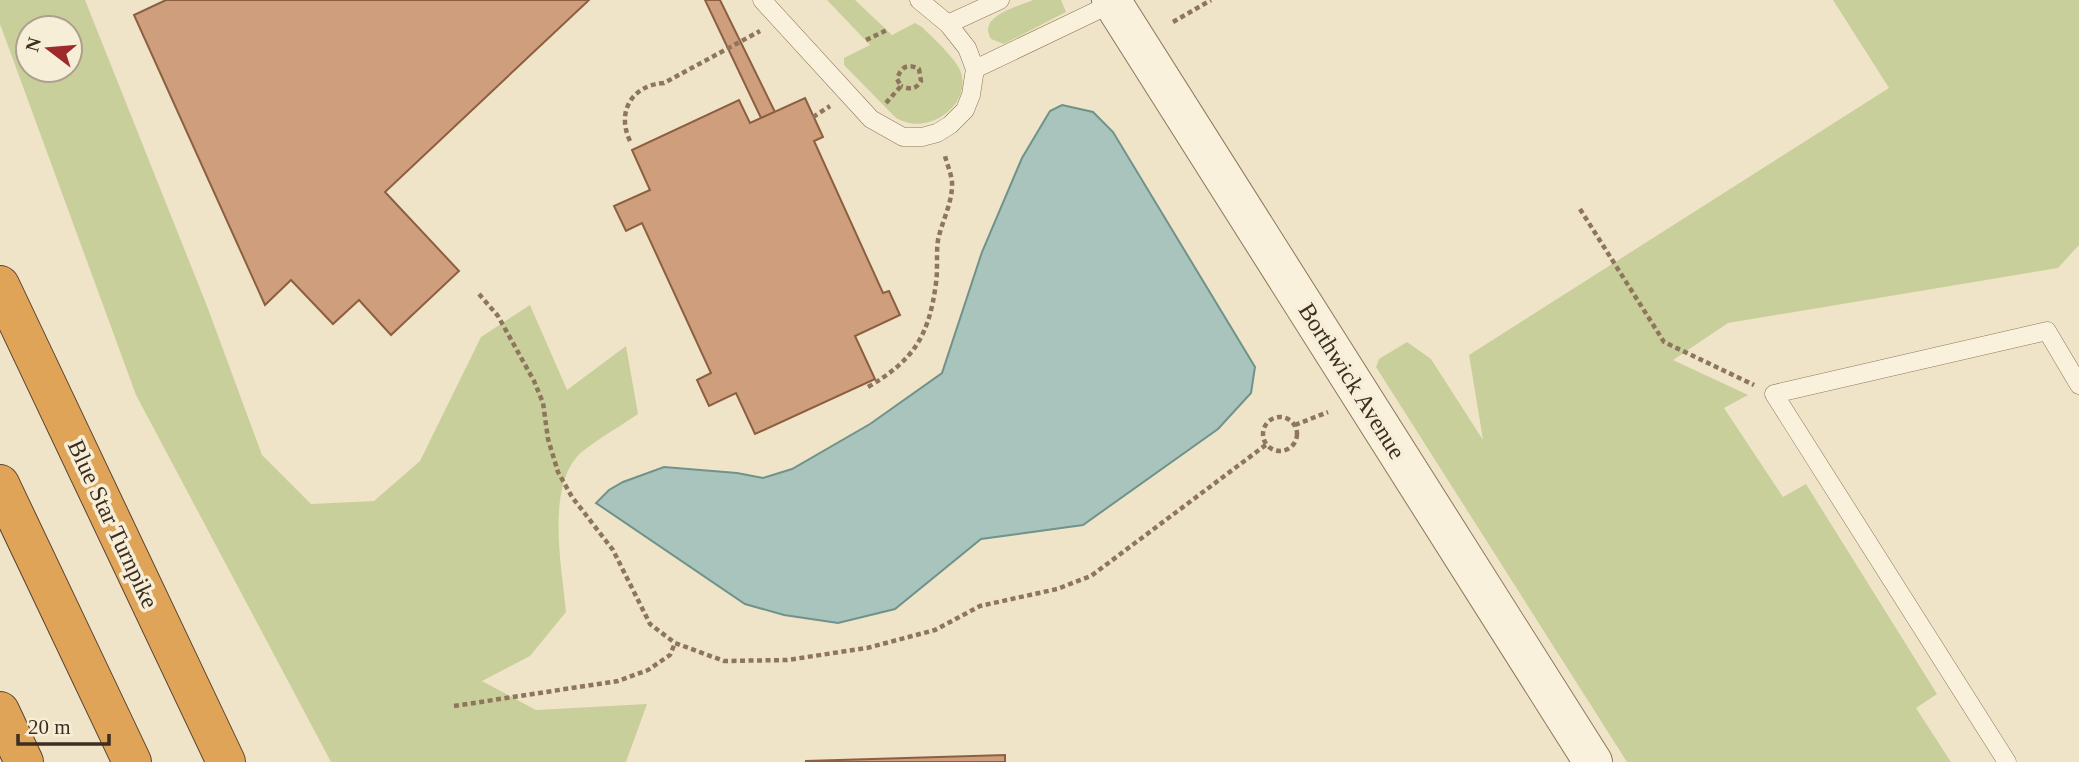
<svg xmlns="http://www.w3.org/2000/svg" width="2079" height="762" viewBox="0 0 2079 762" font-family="Georgia,serif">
<rect width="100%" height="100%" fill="#f0e4c8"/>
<g fill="#c9cf9b" fill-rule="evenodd">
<path d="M 0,0 L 85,0 L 207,306 L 262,455 L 311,504 L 374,501 L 420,461 L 481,337 L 530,305 L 567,390 L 626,346 L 638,414 C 624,424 584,447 576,458 C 547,493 562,569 566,612 L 530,656 L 482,681 L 536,710 L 647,704 L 626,762 L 331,762 L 136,395 L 0,24 ZM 28,28 L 70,28 L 70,70 L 28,70 Z"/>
<path d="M 827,0 L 855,0 L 892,35 L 915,23 L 922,27 C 933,38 952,55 959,68 C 976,102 929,138 896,118 L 844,65 L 844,58 L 870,45 Z"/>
<path d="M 1033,0 L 1061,0 L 1066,12 L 1004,44 L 991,39 C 977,16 1017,7 1033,0 Z"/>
<polygon points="1833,0 2079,0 2079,245 2058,268 1728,323 1673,360 1748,395 1724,408 1783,497 1806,484 1937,694 1916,708 1951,762 1627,762 1376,367 1379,359 1407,342 1431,359 1483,440 1469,355 1889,88"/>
</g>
<polygon fill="#a9c4bc" stroke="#6f938a" stroke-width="2" points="1062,105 1093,112 1113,132 1255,367 1251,393 1218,429 1083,525 981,539 895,609 838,623 784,615 745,604 596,503 609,490 623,482 664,467 737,473 763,478 792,469 870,424 942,373 982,252 1022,158 1050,111"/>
<g fill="#cf9f7d" stroke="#8d5f41" stroke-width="2">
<polygon points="166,0 589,0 385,192 459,271 391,335 359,300 333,324 291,280 265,305 134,15"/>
<polygon points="705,0 720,0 775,112 761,118"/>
<polygon points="805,98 823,137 814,141 883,293 889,291 900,315 855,336 875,379 755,434 736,393 709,406 697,380 711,373 642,223 626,231 614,206 650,190 632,150 739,100 750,123"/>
<polygon points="1005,755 1005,762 806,762 806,761"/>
</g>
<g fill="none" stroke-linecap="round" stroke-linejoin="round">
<defs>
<g id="service">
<polyline points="762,0 871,119 903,137 922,137 937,133 950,125 965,110 971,95 975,69 1113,3"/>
<polyline points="919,0 948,24 1000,0"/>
<polyline points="948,24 967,48 975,69"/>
<polyline points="2007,762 1774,394 2047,331 2079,385"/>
</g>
<polyline id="tertiary" points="1111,0 1593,762"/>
<g id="motorway">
<polyline points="0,285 226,762"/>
<polyline points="0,484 132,762"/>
<polyline points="0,711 24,762"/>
</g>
</defs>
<use href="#service" stroke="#8d765c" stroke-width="19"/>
<use href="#tertiary" stroke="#8d765c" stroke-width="40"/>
<use href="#motorway" stroke="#5b4430" stroke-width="40"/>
<g stroke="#8d765c" stroke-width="4.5" stroke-dasharray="5 3.5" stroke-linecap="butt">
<polyline points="1173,22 1211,0"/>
<polyline points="866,40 887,30"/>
<path d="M 886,103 L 901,86 L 897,79 C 901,67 907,63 919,69 L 921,81 C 916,89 911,90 901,86"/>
<polyline points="813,117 830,106"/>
<path d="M 630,141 C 616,112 632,85 664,83 L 760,31"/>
<polyline points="1580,209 1664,342 1754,385"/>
<polyline points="479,294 498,316 534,381 543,403 548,439 558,472 572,497 613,550 650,624 675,643 724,661 787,660 867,648 935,630 980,606 1057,589 1091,576 1267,444"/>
<path d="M 868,387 C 914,360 929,336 936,283 C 938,269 936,254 938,240 C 942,221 953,202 952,182 C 951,173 947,164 945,156"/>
<circle cx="1280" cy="434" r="17"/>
<polyline points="1295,425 1328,412"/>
<polyline points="454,706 618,681 648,670 670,655 675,643"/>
</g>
<use href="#service" stroke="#faf1dc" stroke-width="18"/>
<use href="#tertiary" stroke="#faf1dc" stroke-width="38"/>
<use href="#motorway" stroke="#e0a458" stroke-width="38"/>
</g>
<g text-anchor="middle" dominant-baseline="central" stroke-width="7" stroke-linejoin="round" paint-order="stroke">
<g font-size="24" fill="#3d2e20" stroke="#f7eed8">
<text transform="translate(1352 381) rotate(58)">Borthwick Avenue</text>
<text transform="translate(113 524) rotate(65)">Blue Star Turnpike</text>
</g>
</g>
<g transform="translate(49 49) rotate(286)"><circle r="33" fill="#f7eed8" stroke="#ada18e" stroke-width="2"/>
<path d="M0-5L12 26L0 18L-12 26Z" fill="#9e2a2b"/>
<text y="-10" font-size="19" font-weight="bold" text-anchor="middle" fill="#3d2e20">N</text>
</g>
<path d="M18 734v10h91v-10" fill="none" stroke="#3d2e20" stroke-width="3.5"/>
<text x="28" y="734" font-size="21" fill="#3d2e20" stroke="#f7eed8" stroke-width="5" paint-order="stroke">20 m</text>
</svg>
